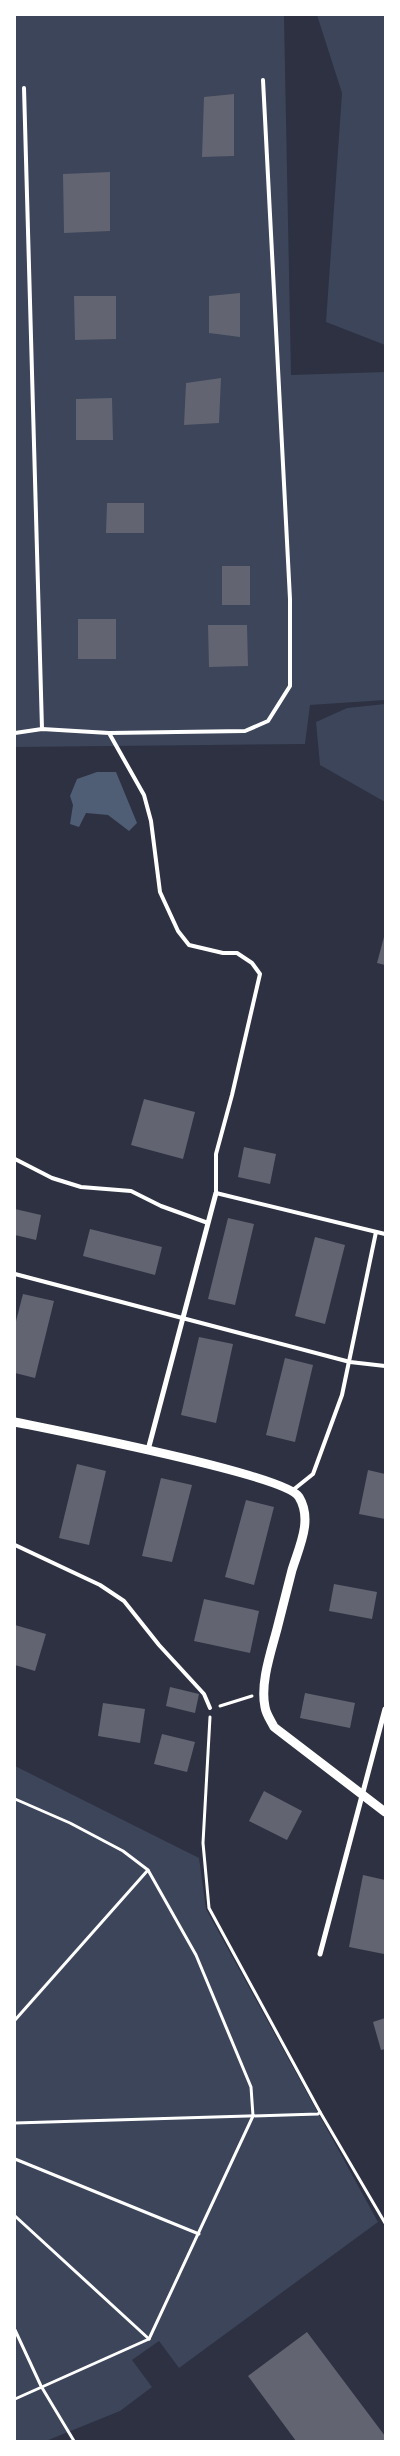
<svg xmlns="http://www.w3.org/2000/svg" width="400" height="2456" viewBox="0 0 400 2456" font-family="Mulish,sans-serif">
<rect width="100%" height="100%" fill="#2d3142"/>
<g fill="#3c4559">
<polygon points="15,15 284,15 291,375 385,372 385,700 310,705 305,744 15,747"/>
<polygon points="317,15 385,15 385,345 326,322 342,93"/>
<polygon points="385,704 385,802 320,765 316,722 347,708"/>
<polygon points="15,1766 199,1858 206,1909 378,2222 179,2368 159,2341 132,2360 152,2387 120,2411 46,2441 15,2441"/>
</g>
<polygon fill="#4f5d75" points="97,772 116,772 137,823 129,831 108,815 86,813 79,827 70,824 73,805 70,796 77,779"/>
<g fill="#626471">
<polygon points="234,94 234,156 202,157 204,97"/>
<polygon points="110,172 110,231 64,233 63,174"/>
<polygon points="240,293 240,337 209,333 209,296"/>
<polygon points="74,296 116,296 116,339 75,340"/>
<polygon points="221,378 219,423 184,425 186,383"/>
<polygon points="112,398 113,440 76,440 76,399"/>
<polygon points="107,503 144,503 144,533 106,533"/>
<rect x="222" y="566" width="28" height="39"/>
<rect x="78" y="619" width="38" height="40"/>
<polygon points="208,625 247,625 248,666 209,667"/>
<polygon points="384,937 385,938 385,965 377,963"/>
<polygon points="144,1099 195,1112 183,1159 131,1145"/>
<polygon points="244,1147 276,1154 270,1184 238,1177"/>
<polygon points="15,1209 41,1215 36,1240 15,1235"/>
<polygon points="228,1218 254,1224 235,1305 208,1299"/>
<polygon points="90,1229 162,1247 155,1275 83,1256"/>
<polygon points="315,1237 345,1245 325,1324 295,1316"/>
<polygon points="23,1294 54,1301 35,1378 15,1373 15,1325"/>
<polygon points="199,1337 233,1344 216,1423 181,1415"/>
<polygon points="285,1358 313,1365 295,1442 266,1435"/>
<polygon points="77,1464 106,1471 89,1545 59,1538"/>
<polygon points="368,1470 385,1474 385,1519 359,1514"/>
<polygon points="161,1478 192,1485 172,1562 142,1556"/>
<polygon points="246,1500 274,1507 254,1585 225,1577"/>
<polygon points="334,1584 377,1592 372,1619 329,1611"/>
<polygon points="204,1599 259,1611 250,1653 194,1641"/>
<polygon points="15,1625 46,1634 35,1671 15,1665"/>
<polygon points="170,1687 199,1694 195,1713 166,1706"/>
<polygon points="305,1693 355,1703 350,1728 300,1718"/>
<polygon points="103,1703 145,1709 140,1743 98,1736"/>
<polygon points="162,1734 195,1742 187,1772 154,1764"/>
<polygon points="264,1791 302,1811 287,1840 249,1821"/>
<polygon points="363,1875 385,1880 384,1954 349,1947"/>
<polygon points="385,2018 385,2049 381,2050 373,2022"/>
<polygon points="307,2332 385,2436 385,2441 296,2441 248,2376"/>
</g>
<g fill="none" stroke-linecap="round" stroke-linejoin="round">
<g stroke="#fff" stroke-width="3">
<polyline points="220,1706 252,1696"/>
<polyline points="210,1717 203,1843 209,1908 320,2112 385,2223"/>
<polyline points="15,1799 70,1823 123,1851 148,1870 196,1955 251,2087 253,2116 149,2339 15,2399"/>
<polyline points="15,2020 148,1870"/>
<polyline points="15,2123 318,2114 320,2112"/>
<polyline points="15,2159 199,2234"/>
<polyline points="15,2216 149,2339"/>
<polyline points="15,2330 41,2386 74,2441"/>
</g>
<g stroke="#fff" stroke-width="4">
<polyline points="24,88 42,729"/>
<polyline points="15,733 42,729 109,733 144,795 151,821 160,892 178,931 189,945 223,953 237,953 252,963 260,974 232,1095 216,1154 216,1193 385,1234"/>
<polyline points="109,733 245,731 268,721 290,686 290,599 263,80"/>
<polyline points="15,1159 52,1178 81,1187 131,1191 161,1206 208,1223"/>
<polyline points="15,1274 350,1362 385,1366"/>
<polyline points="293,1490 313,1474 342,1395 376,1232"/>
<polyline points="15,1545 100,1585 124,1601 159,1645 204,1694 210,1708"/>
</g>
<g stroke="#fff" stroke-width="5">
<polyline points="148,1450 216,1193"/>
<polyline points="320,1954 385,1709"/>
</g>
<path stroke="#fff" stroke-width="9" d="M 15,1422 C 54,1430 286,1475 299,1497 C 313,1520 299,1547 292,1570 C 287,1589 282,1609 277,1629 C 271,1652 260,1683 265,1707 C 266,1714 271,1721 274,1727 L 385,1812"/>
</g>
<rect width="400" height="2456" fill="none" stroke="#ffffff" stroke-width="32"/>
</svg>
